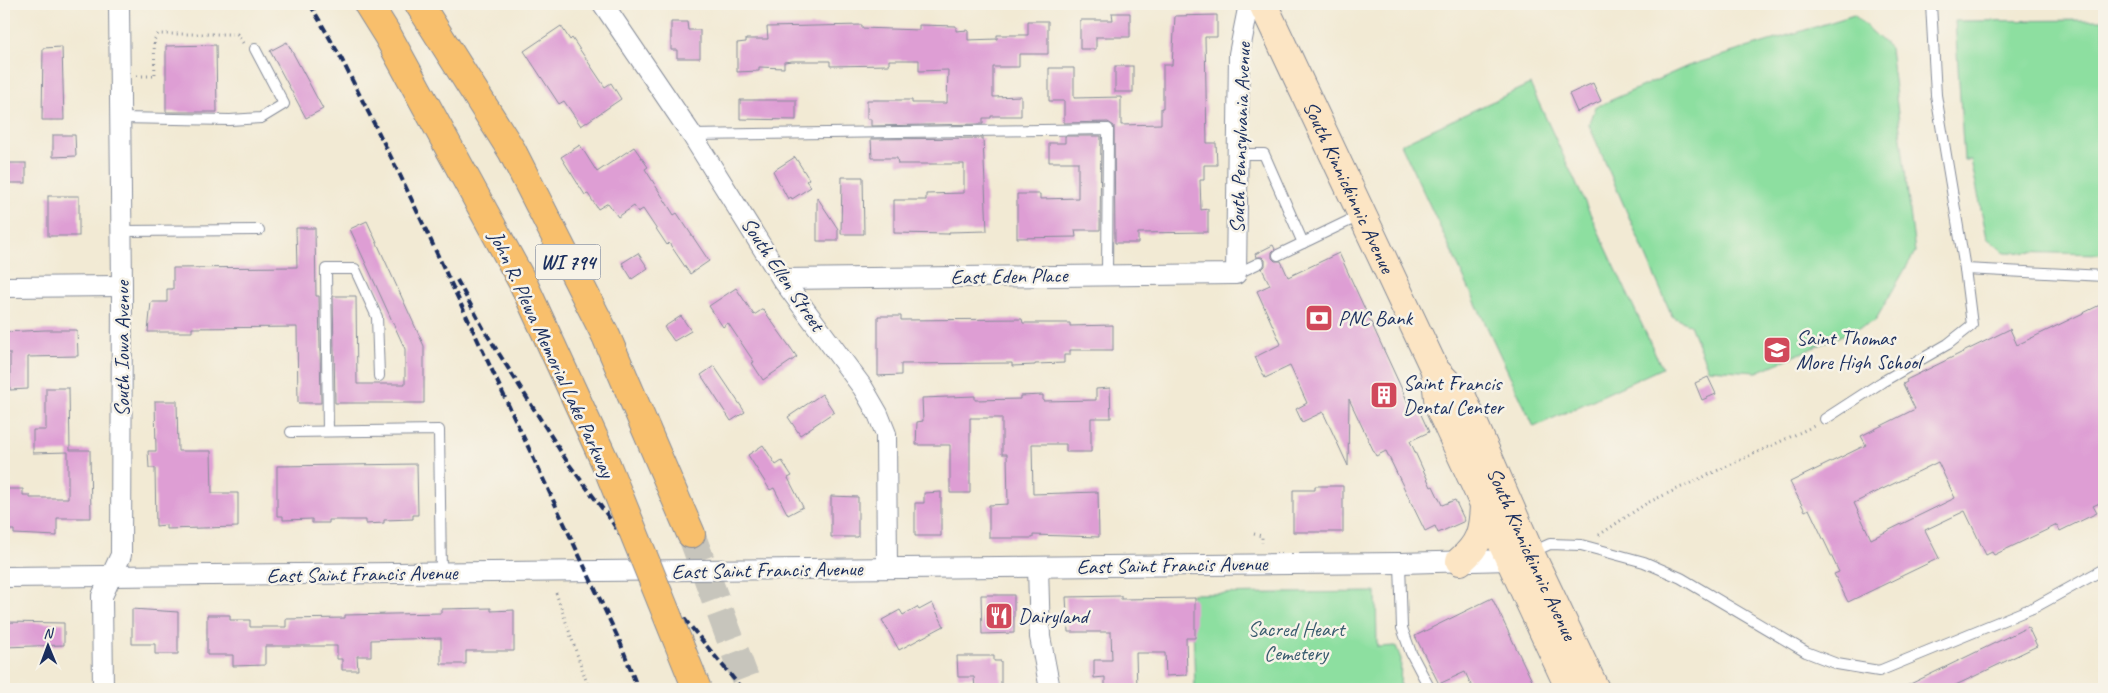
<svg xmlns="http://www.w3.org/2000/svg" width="2108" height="693" viewBox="0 0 2108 693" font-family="Caveat,sans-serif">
<rect width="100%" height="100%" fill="#f7f3e8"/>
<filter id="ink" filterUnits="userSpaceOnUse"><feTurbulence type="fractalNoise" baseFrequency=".02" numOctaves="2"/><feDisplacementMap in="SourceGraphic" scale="10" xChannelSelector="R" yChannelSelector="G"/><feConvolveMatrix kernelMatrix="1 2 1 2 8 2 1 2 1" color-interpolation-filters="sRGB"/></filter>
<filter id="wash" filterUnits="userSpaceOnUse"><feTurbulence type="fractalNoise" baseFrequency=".0096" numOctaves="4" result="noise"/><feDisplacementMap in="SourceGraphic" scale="20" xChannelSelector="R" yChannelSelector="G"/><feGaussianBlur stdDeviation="1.12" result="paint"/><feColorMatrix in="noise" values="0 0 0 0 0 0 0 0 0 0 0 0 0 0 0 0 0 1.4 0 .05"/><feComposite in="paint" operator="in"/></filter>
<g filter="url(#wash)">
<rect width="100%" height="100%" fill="#f2ead4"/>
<g fill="#8ddfa0" stroke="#54877f">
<polygon points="1854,15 1890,48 1915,252 1875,321 1757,372 1708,369 1690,325 1672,316 1589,125 1596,107 1688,66"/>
<polygon points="2104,20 2104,254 2004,252 1987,238 1971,160 1964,160 1955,21"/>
<polygon points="1530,84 1662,368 1534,427 1401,144"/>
<polygon points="1376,592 1377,647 1396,646 1401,659 1400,689 1195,689 1192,594"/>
</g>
<g id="blocks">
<g fill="#de9ed4" fill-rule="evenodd">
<polygon points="1112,13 1130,13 1130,37 1096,37 1096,49 1080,49 1080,20 1113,20"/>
<polygon points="1217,15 1217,37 1205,37 1207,143 1216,143 1217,165 1204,165 1204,180 1200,180 1201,210 1208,209 1208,232 1138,233 1138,243 1115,243 1114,126 1108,122 1064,123 1064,101 1049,101 1049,68 1074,68 1074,98 1121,97 1121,125 1161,124 1161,108 1163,108 1163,65 1172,65 1175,16"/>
<polygon points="1028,21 1048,21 1048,54 1019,54 1019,67 993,67 993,97 1021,96 1021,116 991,116 991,118 983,118 983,124 871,126 871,119 867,119 867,100 912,100 912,103 947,103 948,70 919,71 919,60 889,60 889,65 830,66 830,61 792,61 784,62 784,68 759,67 759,71 737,72 737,43 746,42 746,39 768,39 767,27 862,25 862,28 919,30 919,25 956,26 956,31 968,30 968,40 997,39 997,35 1028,35"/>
<polygon points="671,22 687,22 688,30 700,30 700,58 677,58 677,50 671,50"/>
<polygon points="561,26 570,40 572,38 605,87 611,83 621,99 581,126 564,101 559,104 524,51"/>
<polygon points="287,42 323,109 306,118 270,51"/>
<polygon points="216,45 217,112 166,112 166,46"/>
<polygon points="62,47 64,120 42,120 43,48"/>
<rect x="1115" y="66" width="18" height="26"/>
<polygon points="1593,83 1601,101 1577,112 1569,94"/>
<polygon points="740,100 796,100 796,120 740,119"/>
<polygon points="53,135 75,135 76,156 53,157"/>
<polygon points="1065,136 1101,136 1100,230 1075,230 1076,237 1017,238 1017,194 1040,194 1040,199 1078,198 1078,162 1049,162 1049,143 1065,143"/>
<polygon points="983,138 987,231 949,232 949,234 894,233 894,200 926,200 926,194 964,193 964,164 898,164 897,158 872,158 871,139"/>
<polygon points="580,145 597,172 634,147 648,167 645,169 674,215 677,213 709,261 690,274 669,243 667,245 643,209 638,212 634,206 618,217 608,203 598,209 588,194 585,195 561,157"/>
<polygon points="795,157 809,179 806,181 811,187 792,199 791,197 788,199 773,171"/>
<rect x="5" y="163" width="21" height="20"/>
<polygon points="842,177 863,177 864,234 841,234"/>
<rect x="48" y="196" width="31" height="40"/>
<polygon points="817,197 838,229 838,241 817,241"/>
<polygon points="367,221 424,346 424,403 335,403 333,296 356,296 357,384 405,384 405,349 350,229"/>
<polygon points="296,228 315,228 316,296 319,296 321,403 298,403 297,327 192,328 192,332 148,332 151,302 167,302 167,289 173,289 173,268 297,267"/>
<polygon points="1273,245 1275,249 1272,252 1272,258 1275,261 1281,261 1288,277 1339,253 1412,411 1418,408 1429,432 1410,441 1431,487 1433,486 1442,505 1455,500 1465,521 1438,533 1435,526 1425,531 1386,451 1376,456 1349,399 1348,466 1323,412 1302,422 1296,409 1307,403 1290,366 1265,378 1255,357 1281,344 1257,291 1270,285 1262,269 1265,266 1265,260 1262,257 1256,257 1255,254"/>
<polygon points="638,253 648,268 632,279 622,263"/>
<polygon points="736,288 754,315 763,309 797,357 763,380 752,363 754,362 728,323 723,327 709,306"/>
<path d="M 2104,303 L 2104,501 L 2093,506 L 2097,513 L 2060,531 L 2057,525 L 1994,555 L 1992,552 L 1986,555 L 1965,511 L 1925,530 L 1939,558 L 1848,602 L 1834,574 L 1839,572 L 1809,509 L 1805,511 L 1790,482 L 1866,445 L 1861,436 L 1915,409 L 1903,384 L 1907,382 L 1906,380 L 2010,329 L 2017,345 ZM 1938,462 L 1955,498 L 1871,539 L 1854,503 Z"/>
<polygon points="681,316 691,331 674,341 664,327"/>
<polygon points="878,316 901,316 901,320 1022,319 1023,323 1070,323 1070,326 1113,325 1113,350 1070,350 1070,355 1064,355 1064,363 1035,364 1035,365 1012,366 1012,363 901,364 901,375 878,376"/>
<polygon points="45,330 77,330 78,356 28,357 28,389 10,390 10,353 4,353 4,332"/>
<polygon points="714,366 745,412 731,421 701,375"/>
<polygon points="1708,377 1716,394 1702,400 1695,383"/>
<polygon points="46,388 69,388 70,450 90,450 91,518 57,518 57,536 14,534 14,530 7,530 7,489 23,489 23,495 30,495 30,498 68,498 68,452 33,453 33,430 46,430"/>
<polygon points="1110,388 1111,418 1091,418 1091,452 1066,452 1066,444 1032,444 1033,494 1098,492 1099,537 1033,535 1033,538 989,538 989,505 1008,504 1007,454 1002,454 1002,418 970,418 970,493 950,493 950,445 916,445 917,422 923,421 922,398 975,396 975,400 1020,399 1020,396 1043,395 1043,401 1096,400 1096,389"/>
<polygon points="822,394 834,412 800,435 788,417"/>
<polygon points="155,401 177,401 178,451 211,451 212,493 238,493 238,527 166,529 166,525 156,526 155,468 149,468 148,451 156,451"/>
<polygon points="763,445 776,465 782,461 792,476 788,478 803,507 788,515 774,488 770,490 748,455"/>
<polygon points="417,464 418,515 413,515 413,519 384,520 384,523 366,524 366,520 329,520 329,523 312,523 312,519 283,520 283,516 277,516 277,466"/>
<polygon points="1315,486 1343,486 1343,532 1293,532 1293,490 1315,490"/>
<polygon points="941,492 941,536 915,536 915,503 924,503 924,493"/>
<polygon points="831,496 858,497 858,537 831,537"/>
<polygon points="981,595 1014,595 1014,633 982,634"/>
<polygon points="1121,596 1121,599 1195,598 1195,638 1186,638 1187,675 1166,676 1165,653 1136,653 1137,689 1105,689 1105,677 1094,678 1094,660 1112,660 1111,632 1068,632 1066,597"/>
<polygon points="1492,598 1536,689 1473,689 1465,672 1439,684 1415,636"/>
<polygon points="932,603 944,626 899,650 882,620 900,610 903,615 917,607 919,610"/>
<polygon points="491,608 491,611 514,610 514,651 466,651 466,664 441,664 441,638 371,640 371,656 357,656 358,670 342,670 342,659 337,659 337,646 265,646 265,665 233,666 233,655 207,655 207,615 230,615 230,620 250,620 250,627 286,627 286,619 345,618 345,615 441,613 441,609"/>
<polygon points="132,609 178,612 178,654 155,654 155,644 132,644"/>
<polygon points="4,622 64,623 64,645 4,647"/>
<polygon points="2028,627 2037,646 1973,677 1947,689 1900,689"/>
<polygon points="957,656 994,656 994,661 1001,661 1001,689 975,689 974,677 958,677"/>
</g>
</g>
</g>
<g filter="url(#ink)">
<use href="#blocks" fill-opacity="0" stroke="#868c99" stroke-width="1"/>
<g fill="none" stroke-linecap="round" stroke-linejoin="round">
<polyline stroke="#c7c5bc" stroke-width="28" stroke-dasharray="28 14" stroke-linecap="butt" points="691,534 749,689"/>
<defs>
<g id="service">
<polyline points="1931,4 1936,95 1965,269 2104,276"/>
<polyline points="120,118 230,120 261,118 284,104 255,49"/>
<polyline points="692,135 1108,129 1107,274"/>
<polyline points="1237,154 1264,154 1303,243"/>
<polyline points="122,231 259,230"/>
<polyline points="1278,255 1361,215"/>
<polyline points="1236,274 1259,263"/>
<polyline points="1825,419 1882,382 1948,344 1972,325 1965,269"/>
<polyline points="328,431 326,269 355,269 377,317 379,376"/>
<polyline points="291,432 439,430 441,573"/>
<polyline points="1530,553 1550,544 1581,545 1644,562 1681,578 1806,652 1837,664 1879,671 2035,607 2104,569"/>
<polyline points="1400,563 1402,628 1411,653 1430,689"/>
</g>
<g id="minor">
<polyline points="603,4 692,135 782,279 863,388 878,414 886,434 887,568"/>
<polyline points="782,279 1236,274 1239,54 1249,4"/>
<polyline points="4,287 122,286"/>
<polyline points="1038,567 1040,637 1050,689"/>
<polyline points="4,577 1400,563 1509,560 1521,556"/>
<polyline points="103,689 102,596 121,555 122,286 119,4"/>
</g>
<g id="secondary">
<path id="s1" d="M 1263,4 L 1435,370 L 1463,399 L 1530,553 L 1595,689"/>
<polyline points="1435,370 1439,407 1570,689"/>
<path d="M 1460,561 C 1480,544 1483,531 1484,505"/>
</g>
<g id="primary">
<polyline points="368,4 388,36 523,283 606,464"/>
<polyline points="419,4 512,151 606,336 691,534"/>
</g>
</defs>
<use href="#service" stroke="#868c99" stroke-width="12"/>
<use href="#minor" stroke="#868c99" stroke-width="22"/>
<use href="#secondary" stroke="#868c99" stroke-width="30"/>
<use href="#primary" stroke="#868c99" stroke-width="30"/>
<g stroke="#868c99" stroke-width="3" stroke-dasharray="1 4" stroke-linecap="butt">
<polyline points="137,76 155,76 154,40 158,34 237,34 243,43"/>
<polyline points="1254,534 1262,536 1262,543"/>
<polyline points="1599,535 1647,503 1814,426"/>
<polyline points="556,593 589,689"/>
</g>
<use href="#service" stroke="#fff" stroke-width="10"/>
<use href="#minor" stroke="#fff" stroke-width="20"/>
<use href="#secondary" stroke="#fce5c4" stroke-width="28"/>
<use href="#primary" stroke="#f8bf6c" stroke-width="28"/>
<g stroke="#1b2f5e" stroke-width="4" stroke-dasharray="8 4" stroke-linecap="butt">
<polyline points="310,4 341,58 400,175 620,642 638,689"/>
<polyline points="457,280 486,333 568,463 608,516 645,571 742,689"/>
</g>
<defs>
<polyline id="primary-bridge" points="606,464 697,689"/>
</defs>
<use href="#primary-bridge" stroke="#868c99" stroke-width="30" stroke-linecap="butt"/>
<use href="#primary-bridge" stroke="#f8bf6c" stroke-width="28"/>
</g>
</g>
<defs>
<symbol id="bank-square" viewBox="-11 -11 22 22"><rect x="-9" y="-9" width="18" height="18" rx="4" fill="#d1495b" stroke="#f7f3e8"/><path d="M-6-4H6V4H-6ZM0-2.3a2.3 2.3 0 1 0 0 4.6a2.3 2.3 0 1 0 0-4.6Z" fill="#fff"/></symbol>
<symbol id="school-square" viewBox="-11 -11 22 22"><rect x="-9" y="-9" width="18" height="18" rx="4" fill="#d1495b" stroke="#f7f3e8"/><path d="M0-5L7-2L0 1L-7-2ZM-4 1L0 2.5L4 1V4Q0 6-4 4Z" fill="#fff"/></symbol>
<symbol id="building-square" viewBox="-11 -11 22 22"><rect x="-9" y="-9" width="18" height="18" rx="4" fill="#d1495b" stroke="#f7f3e8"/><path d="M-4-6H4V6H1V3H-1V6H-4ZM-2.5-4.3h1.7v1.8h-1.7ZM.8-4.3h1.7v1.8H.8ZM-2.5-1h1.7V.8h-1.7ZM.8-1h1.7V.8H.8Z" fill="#fff"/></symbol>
<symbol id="restaurant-square" viewBox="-11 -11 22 22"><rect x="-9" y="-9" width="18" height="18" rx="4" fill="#d1495b" stroke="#f7f3e8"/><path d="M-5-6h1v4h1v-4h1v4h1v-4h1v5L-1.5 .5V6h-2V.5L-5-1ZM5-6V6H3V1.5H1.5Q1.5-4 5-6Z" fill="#fff"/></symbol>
</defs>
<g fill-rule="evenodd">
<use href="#bank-square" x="1303" y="302" width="32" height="32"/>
<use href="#school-square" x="1761" y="334" width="32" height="32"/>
<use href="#building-square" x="1368" y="379" width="32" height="32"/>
<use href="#restaurant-square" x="983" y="600" width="32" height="32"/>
</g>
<g text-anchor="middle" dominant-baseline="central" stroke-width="5" stroke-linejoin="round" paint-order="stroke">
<rect fill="#f7f3e8" stroke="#5d6a87" stroke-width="1" x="535.5" y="244.5" width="65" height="35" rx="4"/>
<g font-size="20" font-weight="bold" fill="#1b2f5e">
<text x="568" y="262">WI 794</text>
</g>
<g font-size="21" fill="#1b2f5e" stroke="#f7f3e8">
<text transform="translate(1240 138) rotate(-88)">South Pennsylvania Avenue</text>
<text stroke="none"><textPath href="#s1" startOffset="202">South Kinnickinnic Avenue</textPath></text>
<text transform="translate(783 274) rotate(56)">South Ellen Street</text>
<text transform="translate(1009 276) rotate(-1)">East Eden Place</text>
<text transform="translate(122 349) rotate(-90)">South Iowa Avenue</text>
<text transform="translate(552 354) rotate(65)">John R. Plewa Memorial Lake Parkway</text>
<text stroke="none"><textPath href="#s1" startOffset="614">South Kinnickinnic Avenue</textPath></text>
<text transform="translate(1172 565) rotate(-1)">East Saint Francis Avenue</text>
<text transform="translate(767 570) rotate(-1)">East Saint Francis Avenue</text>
<text transform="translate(362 574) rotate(-1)">East Saint Francis Avenue</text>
</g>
<g font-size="21" fill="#1b2f5e" stroke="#f7f3e8" text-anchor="start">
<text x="1338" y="318">PNC Bank</text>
<text x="1796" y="338">Saint Thomas<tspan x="1796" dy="24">More High School</tspan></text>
<text x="1403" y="383">Saint Francis<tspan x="1403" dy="24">Dental Center</tspan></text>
<text x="1018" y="616">Dairyland</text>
</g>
<g font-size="21" fill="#385b6e" stroke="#f7f3e8">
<text x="1296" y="629">Sacred Heart<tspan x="1296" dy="24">Cemetery</tspan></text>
</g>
</g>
<rect width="2108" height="693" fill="none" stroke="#f7f3e8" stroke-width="20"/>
<g transform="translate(48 646) rotate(359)" stroke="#f7f3e8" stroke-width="4" paint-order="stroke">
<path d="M0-4L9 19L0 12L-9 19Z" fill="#1b2f5e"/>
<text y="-8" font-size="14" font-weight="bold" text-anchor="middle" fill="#1b2f5e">N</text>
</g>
</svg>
